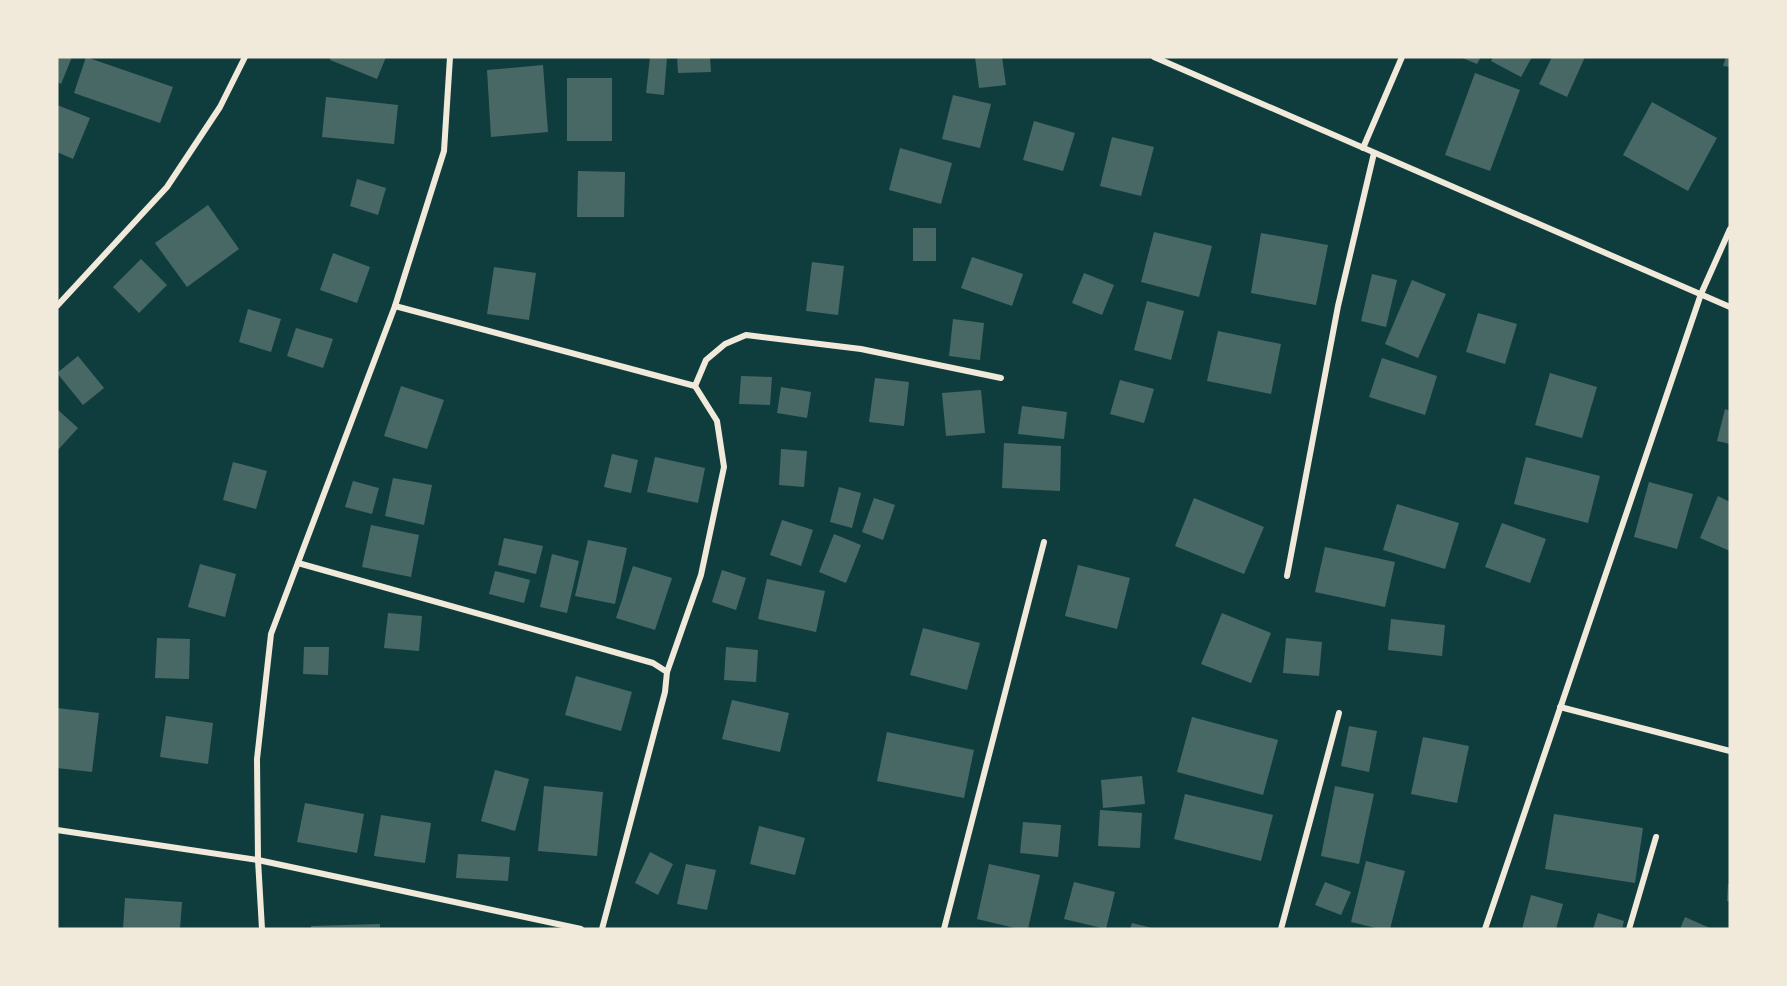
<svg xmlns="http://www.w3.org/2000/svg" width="1787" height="986" viewBox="0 0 1787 986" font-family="'DejaVu Sans',sans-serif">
<rect width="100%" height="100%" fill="#0f3d3e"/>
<g fill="#486865">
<polygon points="57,57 72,57 61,84 57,82"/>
<polygon points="86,57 173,87 160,123 74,93"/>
<polygon points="331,57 386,57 377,79 330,60"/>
<polygon points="650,57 667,58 664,95 646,93"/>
<polygon points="677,57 710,57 711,72 678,73"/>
<polygon points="975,57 1002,57 1006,85 979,88"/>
<polygon points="1460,57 1481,57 1477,64"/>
<polygon points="1493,57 1532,57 1521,77 1491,61"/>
<polygon points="1552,57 1585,57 1567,97 1539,84"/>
<polygon points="1726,57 1730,57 1730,67 1723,66"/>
<polygon points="543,65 548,132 491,137 487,70"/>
<polygon points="1475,73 1520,90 1490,171 1445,155"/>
<rect x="567" y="78" width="45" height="63"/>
<polygon points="953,95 991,104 980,148 942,139"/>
<polygon points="326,97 398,105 394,144 322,137"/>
<polygon points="1652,102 1717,138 1688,191 1623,155"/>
<polygon points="57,105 90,118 73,159 57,152"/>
<polygon points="1034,121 1075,133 1063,171 1023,160"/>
<polygon points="1112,137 1154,147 1141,196 1100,186"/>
<polygon points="900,148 952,163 941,204 889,190"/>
<polygon points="578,171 625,172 624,217 577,217"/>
<polygon points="357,179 386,188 378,215 350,206"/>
<polygon points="208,205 239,249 187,287 155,243"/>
<rect x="913" y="228" width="23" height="33"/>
<polygon points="1154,232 1212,246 1199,297 1141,282"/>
<polygon points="1261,233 1328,245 1316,305 1251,293"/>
<polygon points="333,253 370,267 357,303 320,290"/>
<polygon points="972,257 1023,274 1012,306 961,288"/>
<polygon points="141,259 167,285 139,313 113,287"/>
<polygon points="812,262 844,266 838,315 806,311"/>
<polygon points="494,267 536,273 529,320 487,314"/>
<polygon points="1084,273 1114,285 1102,315 1072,303"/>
<polygon points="1372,274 1397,280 1386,327 1361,321"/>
<polygon points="1412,280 1446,294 1418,358 1385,344"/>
<polygon points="1147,301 1184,311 1171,360 1134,350"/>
<polygon points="248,309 281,319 271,352 239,342"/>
<polygon points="1478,313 1517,324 1505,364 1466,352"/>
<polygon points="953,319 984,323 980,360 949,356"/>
<polygon points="296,328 333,339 323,368 287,356"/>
<polygon points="1218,331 1281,344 1271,394 1207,381"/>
<polygon points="78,356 104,388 83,405 57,373"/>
<polygon points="1382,358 1437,376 1425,415 1369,397"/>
<polygon points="1550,373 1597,387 1582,438 1535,425"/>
<polygon points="741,376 772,377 770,405 739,404"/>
<polygon points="875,378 909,382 904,426 869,422"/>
<polygon points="1120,380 1154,389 1144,423 1110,414"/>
<polygon points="401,386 444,400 427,449 384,436"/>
<polygon points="781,387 811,392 807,418 777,413"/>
<polygon points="981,390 985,433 946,436 942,393"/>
<polygon points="1022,406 1067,412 1064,439 1018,434"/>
<polygon points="57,409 78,428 57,451"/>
<polygon points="1725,409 1730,411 1730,444 1717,441"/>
<polygon points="1004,443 1061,446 1060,491 1002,488"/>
<polygon points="781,449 807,451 804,487 779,485"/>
<polygon points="612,454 638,460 631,493 604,487"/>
<polygon points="655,457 705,468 698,503 647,492"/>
<polygon points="1526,457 1600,476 1588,523 1514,504"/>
<polygon points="233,462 267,471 256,509 223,500"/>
<polygon points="393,478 432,485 424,525 385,516"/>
<polygon points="353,481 379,488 372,514 345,507"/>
<polygon points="1649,482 1693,494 1677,549 1634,537"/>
<polygon points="839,487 861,493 852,528 830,522"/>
<polygon points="1718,496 1730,502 1730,551 1700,538"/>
<polygon points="874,498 895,505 883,540 862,532"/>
<polygon points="1194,498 1264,527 1244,574 1175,546"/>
<polygon points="1397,504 1459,523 1445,569 1383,550"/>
<polygon points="782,520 813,530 801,566 770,555"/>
<polygon points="1502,523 1546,539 1530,583 1485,567"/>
<polygon points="371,525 419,535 411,577 362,567"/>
<polygon points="834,534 861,545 846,583 819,572"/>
<polygon points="504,538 543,546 536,574 498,565"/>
<polygon points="588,540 627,548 615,604 575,596"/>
<polygon points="1325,547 1395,562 1385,607 1315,592"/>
<polygon points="552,554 579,561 567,613 540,607"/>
<polygon points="200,564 236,574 225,617 188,607"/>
<polygon points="1078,565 1130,578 1117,629 1065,616"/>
<polygon points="633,566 672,578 655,630 616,618"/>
<polygon points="722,570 746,578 736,610 712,602"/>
<polygon points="495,571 530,580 524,603 489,594"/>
<polygon points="767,579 825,591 816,632 758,619"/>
<polygon points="388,613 422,616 419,651 384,648"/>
<polygon points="1222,613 1271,633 1251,683 1201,664"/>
<polygon points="1391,619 1445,625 1442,656 1388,650"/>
<polygon points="923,628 980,643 967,690 910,675"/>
<polygon points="157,638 190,639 189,679 155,678"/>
<polygon points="1286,638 1322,642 1319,676 1283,673"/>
<polygon points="304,647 329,647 328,675 303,674"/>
<polygon points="726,647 758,650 756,682 724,680"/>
<polygon points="576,676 632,692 621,731 565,715"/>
<polygon points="732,700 789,713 780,752 722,739"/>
<polygon points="57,708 99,713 92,772 57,768"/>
<polygon points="166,716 213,723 208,764 160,757"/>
<polygon points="1192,717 1278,740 1263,795 1177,772"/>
<polygon points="1349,726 1377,731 1369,772 1341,766"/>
<polygon points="887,732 974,750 964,798 877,781"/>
<polygon points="1423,737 1469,746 1457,803 1411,794"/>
<polygon points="495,770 529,779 515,831 481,821"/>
<polygon points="1142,776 1145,804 1103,808 1101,780"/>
<polygon points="544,786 603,792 597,856 538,851"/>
<polygon points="1335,786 1374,794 1359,864 1321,856"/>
<polygon points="1185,794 1273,815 1261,861 1174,839"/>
<polygon points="305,803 364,814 357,853 297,842"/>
<polygon points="1100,810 1142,813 1140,848 1098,846"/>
<polygon points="1554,814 1643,828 1635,883 1545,869"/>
<polygon points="381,815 431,823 425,863 374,856"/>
<polygon points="1023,822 1061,825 1058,857 1020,853"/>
<polygon points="759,826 805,838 795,875 750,864"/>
<polygon points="650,852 673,864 658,895 635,883"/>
<polygon points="458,854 510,857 508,881 456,878"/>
<polygon points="1366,861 1405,871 1390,929 1380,929 1351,922"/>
<polygon points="686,864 716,870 707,910 677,904"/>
<polygon points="989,864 1040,875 1028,929 1019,929 977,919"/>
<polygon points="1074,882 1115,892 1106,929 1064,919"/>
<polygon points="1325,882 1351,892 1341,915 1315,905"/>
<polygon points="1728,884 1730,884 1730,901 1727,901"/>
<polygon points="1531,895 1563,904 1556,929 1522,929"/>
<polygon points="125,898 182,902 180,929 123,929"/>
<polygon points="1598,913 1624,921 1622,929 1593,929"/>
<polygon points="1685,917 1712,929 1680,929"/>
<polygon points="1132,923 1152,928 1152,929 1130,929"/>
<polygon points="380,924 380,929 311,929 311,926"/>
</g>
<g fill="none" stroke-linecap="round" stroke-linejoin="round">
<g stroke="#f1e9da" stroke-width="6">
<polyline points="1154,57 1730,307"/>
<polyline points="1363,148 1402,57"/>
<polyline points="57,306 167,187 220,107 245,57"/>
<polyline points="395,306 695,386 706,360 725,344 746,335 861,349 1001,378"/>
<polyline points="298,563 653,663 667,672 665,692 602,929"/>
<polyline points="1287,576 1338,306 1374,153"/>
<polyline points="667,672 701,575 724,467 717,421 695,386"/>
<polyline points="1560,707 1730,751"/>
<polyline points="57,830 258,860 581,929"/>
<polyline points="262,929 258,860 257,759 271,634 395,306 444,151 450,57"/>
<polyline points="944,929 1044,542"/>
<polyline points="1281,929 1339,713"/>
<polyline points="1485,929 1701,294 1730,229"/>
<polyline points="1629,929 1656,837"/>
</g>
</g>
<rect width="1787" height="986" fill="none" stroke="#f1e9da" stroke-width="117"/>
</svg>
